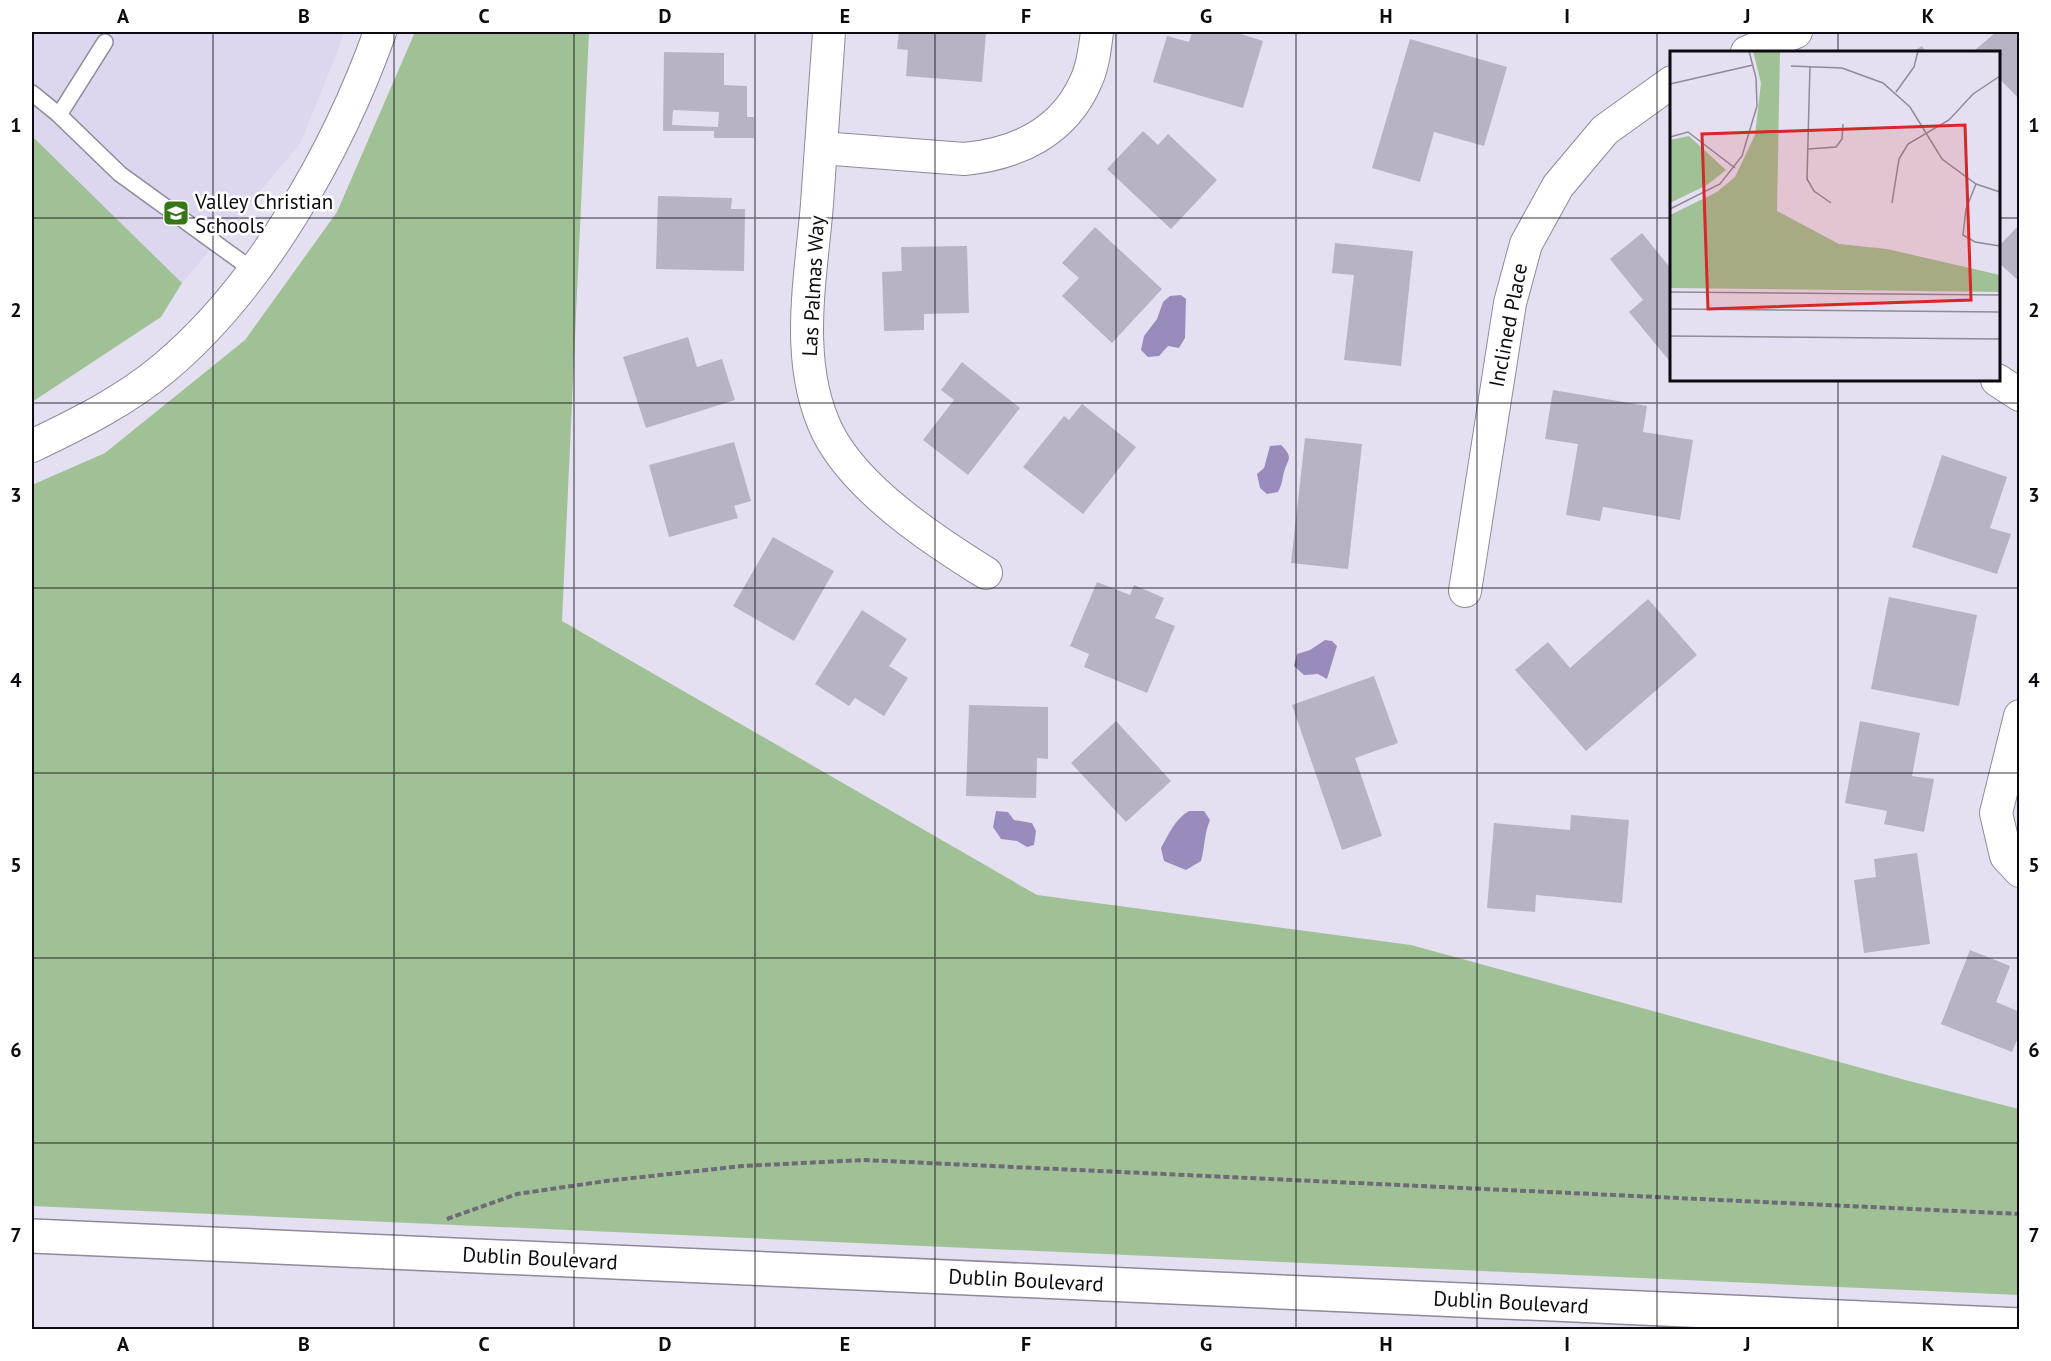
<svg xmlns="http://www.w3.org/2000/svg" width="2051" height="1361" viewBox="0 0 2051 1361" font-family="'PT Sans',sans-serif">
<rect width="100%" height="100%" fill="#e4e0f1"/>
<polygon fill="#dcd6ef" points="32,32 344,32 337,53 300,144 182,283 32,136"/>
<g fill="#a0c195">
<polygon points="415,32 589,32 562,621 1037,895 1411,945 1909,1081 2019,1109 2019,1295 32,1206 32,485 105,453 245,340 337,212"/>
<polygon points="32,136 182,283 161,317 32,402"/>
</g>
<g fill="#998cbd">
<polygon points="1181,295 1186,299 1185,338 1179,348 1168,346 1159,356 1148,357 1141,350 1144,336 1157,319 1163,302 1170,296"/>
<path d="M 1281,445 C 1294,458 1288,458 1284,472 C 1282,480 1282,485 1278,492 L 1267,494 L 1260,488 L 1257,474 L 1264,468 L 1270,446 Z"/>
<polygon points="1325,640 1332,641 1337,646 1327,679 1318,674 1304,675 1294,666 1297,654 1310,650"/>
<polygon points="996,811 1008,812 1014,820 1032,823 1036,831 1034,845 1027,847 1017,841 1001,839 993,827"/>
<path d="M 1189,811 L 1204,811 L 1210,820 C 1204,834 1205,847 1201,861 L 1186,870 L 1164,861 L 1161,848 C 1168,835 1176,818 1189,811 Z"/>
</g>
<g fill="#b7b3c4" fill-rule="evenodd">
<polygon points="899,32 986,32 982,82 906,76 908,50 897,49"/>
<polygon points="1192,32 1241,32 1241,34 1263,41 1243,108 1153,82 1167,36 1189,42"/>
<polygon points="1996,32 2020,32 2020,100 1998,77 1998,52 1977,52 1975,50"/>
<polygon points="1410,39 1507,67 1484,146 1434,132 1420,182 1372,168"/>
<polygon points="1922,46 1926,52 1912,52"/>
<path d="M 664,52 L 724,53 L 724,85 L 747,86 L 747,117 L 754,117 L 754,138 L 714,138 L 714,131 L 663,131 ZM 673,110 L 719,112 L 718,127 L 672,125 Z"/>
<polygon points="1143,131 1158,145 1168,134 1217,180 1171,229 1107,169"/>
<polygon points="658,196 732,198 731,209 745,209 744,271 656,269"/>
<polygon points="2020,224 2020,282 1998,262 1998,247"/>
<polygon points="1095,227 1162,289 1112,343 1062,296 1079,278 1062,263"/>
<polygon points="1642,233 1672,270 1672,364 1629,312 1643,300 1610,259"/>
<polygon points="1335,243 1413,251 1401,366 1344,360 1354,275 1332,273"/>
<polygon points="967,246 969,313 924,314 924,330 884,331 882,272 902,271 901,247"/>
<polygon points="688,337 697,367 722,359 735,400 646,428 623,357"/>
<polygon points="962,362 1020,408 968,475 923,440 954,400 941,390"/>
<polygon points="1553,390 1647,406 1643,432 1693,440 1680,520 1603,507 1600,521 1566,515 1578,444 1545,439"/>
<polygon points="1082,404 1136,447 1083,514 1023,467 1064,416 1069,420"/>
<polygon points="1305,438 1362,444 1348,569 1291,563"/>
<polygon points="734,442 751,501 734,506 738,518 669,537 649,465"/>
<polygon points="1942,455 2007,477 1990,528 2011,534 1997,574 1912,547"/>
<polygon points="773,537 834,571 794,641 733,606"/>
<polygon points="1097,582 1130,595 1134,585 1164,598 1155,618 1175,626 1147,693 1084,667 1089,654 1070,646"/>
<polygon points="1889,597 1977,615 1959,706 1871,689"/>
<polygon points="1648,599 1697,655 1586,751 1515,670 1548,642 1570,668"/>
<polygon points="862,610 907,639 889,666 908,678 884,716 855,698 849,706 815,684"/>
<polygon points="1374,676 1398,743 1355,758 1382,836 1342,850 1292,705"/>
<polygon points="969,705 1048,707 1048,759 1037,758 1036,798 966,796"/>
<polygon points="1116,721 1171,781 1126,822 1071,763"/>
<polygon points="1860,721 1920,733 1912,776 1934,779 1924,832 1884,824 1887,811 1845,803"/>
<polygon points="1571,815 1629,820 1622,903 1536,895 1535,912 1487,908 1494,823 1570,830"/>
<polygon points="1917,853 1930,944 1864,953 1854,880 1876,877 1874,859"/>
<polygon points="1970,950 2010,966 1996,1002 2020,1012 2020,1033 2012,1052 1941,1024"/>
</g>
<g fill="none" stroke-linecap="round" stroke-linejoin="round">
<defs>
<g id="service">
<polyline points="32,93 59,115 120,174 254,271"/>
<polyline points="59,115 105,42"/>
</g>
<g id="minor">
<path d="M 829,32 C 825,89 821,147 817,204 C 811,279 793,362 828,433 C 857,490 933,540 986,573"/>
<polyline points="1747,52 1796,32"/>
<path d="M 821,148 L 964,159 C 1017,154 1064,132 1086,81 C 1093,66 1095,48 1097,32"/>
<polyline points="1997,380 2020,395"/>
<path d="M 32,446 C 78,424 125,401 164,368 C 261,287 338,150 380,32"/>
<polyline points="1465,591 1510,303 1526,244 1558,186 1605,130 1672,82"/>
<polyline points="2020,716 1996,813 2006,856 2020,871"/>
</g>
<polyline id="tertiary" points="32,1236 2020,1325"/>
</defs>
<use href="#service" stroke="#8e8a9a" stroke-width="18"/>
<use href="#minor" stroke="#8e8a9a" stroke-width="34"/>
<use href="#tertiary" stroke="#8e8a9a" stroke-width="36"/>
<polyline stroke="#6e6b76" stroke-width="4" stroke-dasharray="6 3" stroke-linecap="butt" points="447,1219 517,1194 606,1181 742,1166 864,1160 2020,1214"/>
<use href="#service" stroke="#fff" stroke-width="15"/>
<use href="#minor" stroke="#fff" stroke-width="32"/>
<use href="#tertiary" stroke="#fff" stroke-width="33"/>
</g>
<path fill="none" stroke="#0c0a10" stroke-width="1.5" stroke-opacity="0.55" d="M 213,32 L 213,1330M 394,32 L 394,1330M 574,32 L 574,1330M 755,32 L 755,1330M 935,32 L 935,1330M 1116,32 L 1116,1330M 1296,32 L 1296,1330M 1477,32 L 1477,1330M 1657,32 L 1657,1330M 1838,32 L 1838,52M 32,218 L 1672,218M 1998,218 L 2020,218M 1838,380 L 1838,1330M 32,403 L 2020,403M 32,588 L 2020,588M 32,773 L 2020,773M 32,958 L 2020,958M 32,1143 L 2020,1143"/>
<defs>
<symbol id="school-square" viewBox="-11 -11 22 22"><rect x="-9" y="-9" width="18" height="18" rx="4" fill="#357716" stroke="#fff"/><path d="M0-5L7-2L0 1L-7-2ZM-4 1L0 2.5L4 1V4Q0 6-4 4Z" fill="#fff"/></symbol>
</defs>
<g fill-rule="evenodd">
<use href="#school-square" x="161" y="198" width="30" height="30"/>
</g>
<g text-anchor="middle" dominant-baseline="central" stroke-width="5" stroke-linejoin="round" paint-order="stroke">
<g font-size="21" fill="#0c0a10" stroke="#fff" text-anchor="start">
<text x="195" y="201">Valley Christian<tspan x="195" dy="24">Schools</tspan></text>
</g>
<g font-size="21" fill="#0c0a10" stroke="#fff">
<text transform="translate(813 286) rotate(-87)">Las Palmas Way</text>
<text transform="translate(1508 325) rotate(-79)">Inclined Place</text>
<text transform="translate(540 1258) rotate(3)">Dublin Boulevard</text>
<text transform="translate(1026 1280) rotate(3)">Dublin Boulevard</text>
<text transform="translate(1511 1302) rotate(3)">Dublin Boulevard</text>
</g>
</g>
<g transform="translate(1670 51)">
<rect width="330" height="330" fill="#e4e0f1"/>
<path d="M 83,0 L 110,0 L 107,160 L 169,193 L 217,198 L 330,224 L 330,241 L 0,237 L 0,164 L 47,141 L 65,126 L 85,84 L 91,32 ZM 19,85 L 56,119 L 37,134 L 0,152 L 0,89 Z" fill="#a0c195"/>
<path fill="none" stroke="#8e8a97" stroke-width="1.5" d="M 121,15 L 172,17 L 213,32 L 240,56 L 272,108 L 306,133 L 330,141M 140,15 L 137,128 L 144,140 L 161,152M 0,33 L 83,14M 226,41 L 244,16 L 248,0M 0,86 L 18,81 L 65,117M 138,98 L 166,96 L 172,88 L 173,73M 306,133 L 296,158 L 293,184 L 305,191 L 330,195M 222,152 L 229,108 L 238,93 L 279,69 L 303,43 L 330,25M 0,158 L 50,133 L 72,105 L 87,55 L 86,27 L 79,0M 0,241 L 330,244M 0,258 L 330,261M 0,285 L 330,288"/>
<path fill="#d62828" fill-opacity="0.15" stroke="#d62828" stroke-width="3" d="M 295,74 L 301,249 L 38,258 L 32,83 Z"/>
<rect width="330" height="330" fill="none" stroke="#0c0a10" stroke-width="3"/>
</g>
<rect width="2051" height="1361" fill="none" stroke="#ffffff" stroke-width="66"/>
<rect x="33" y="33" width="1985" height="1295" fill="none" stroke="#0c0a10" stroke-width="2"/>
<g font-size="20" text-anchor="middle" font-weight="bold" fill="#0c0a10">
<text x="123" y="23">A</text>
<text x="304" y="23">B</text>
<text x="484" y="23">C</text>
<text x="665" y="23">D</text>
<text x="845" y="23">E</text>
<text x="1026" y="23">F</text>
<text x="1206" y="23">G</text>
<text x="1386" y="23">H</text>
<text x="1567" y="23">I</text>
<text x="1747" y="23">J</text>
<text x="1928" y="23">K</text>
<text x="16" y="132">1</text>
<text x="2034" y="132">1</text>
<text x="16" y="317">2</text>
<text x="2034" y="317">2</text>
<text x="16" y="502">3</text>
<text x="2034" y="502">3</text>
<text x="16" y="687">4</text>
<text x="2034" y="687">4</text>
<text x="16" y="872">5</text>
<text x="2034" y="872">5</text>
<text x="16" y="1057">6</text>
<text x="2034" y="1057">6</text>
<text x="16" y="1242">7</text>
<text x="2034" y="1242">7</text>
<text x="123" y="1351">A</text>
<text x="304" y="1351">B</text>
<text x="484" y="1351">C</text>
<text x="665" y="1351">D</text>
<text x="845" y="1351">E</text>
<text x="1026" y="1351">F</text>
<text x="1206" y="1351">G</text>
<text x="1386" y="1351">H</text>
<text x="1567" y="1351">I</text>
<text x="1747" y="1351">J</text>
<text x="1928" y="1351">K</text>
</g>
</svg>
